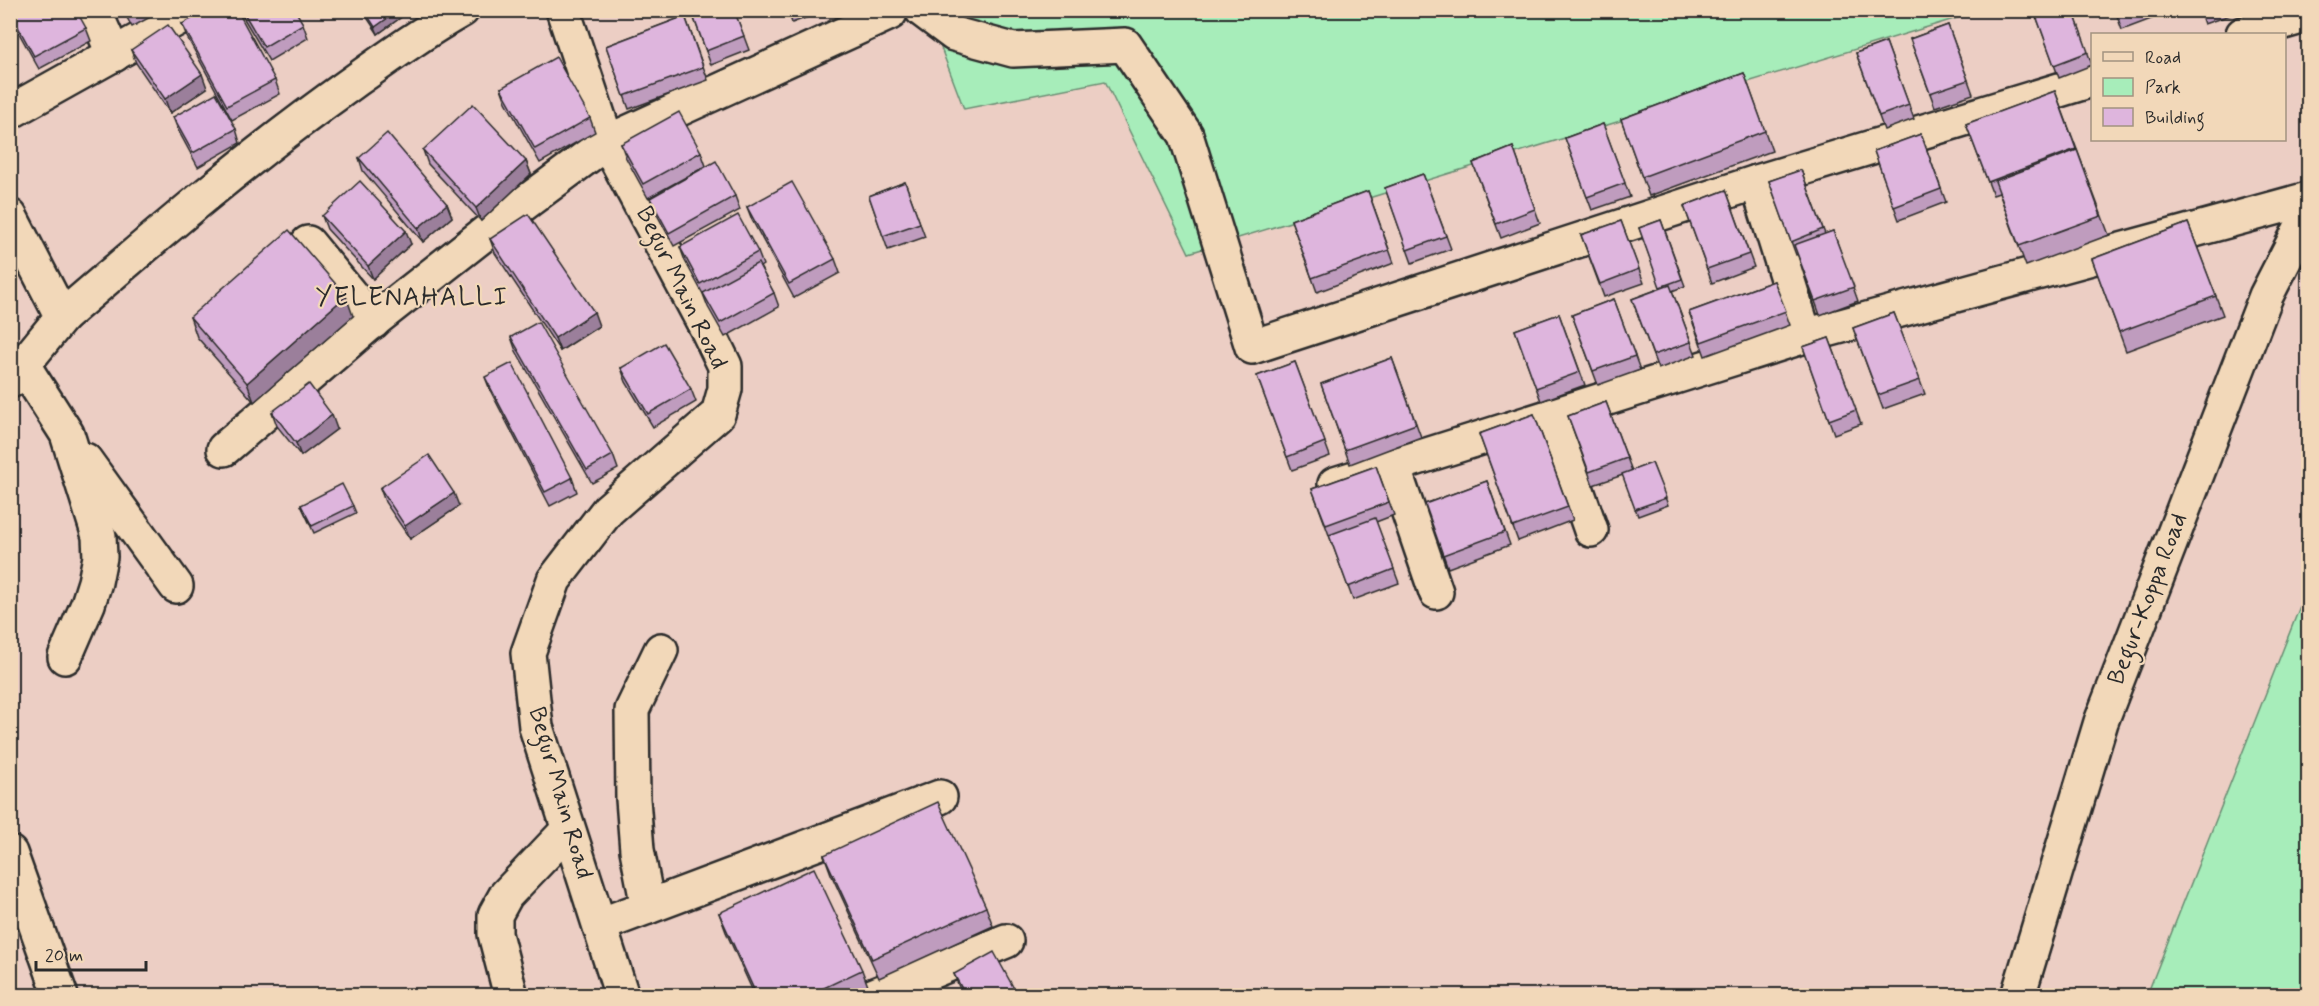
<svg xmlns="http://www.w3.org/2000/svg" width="2319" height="1006" viewBox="0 0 2319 1006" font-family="Mynerve,sans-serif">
<rect width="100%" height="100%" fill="#eccec4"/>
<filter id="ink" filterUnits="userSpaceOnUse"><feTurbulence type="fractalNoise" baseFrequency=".0167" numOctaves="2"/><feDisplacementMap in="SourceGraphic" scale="12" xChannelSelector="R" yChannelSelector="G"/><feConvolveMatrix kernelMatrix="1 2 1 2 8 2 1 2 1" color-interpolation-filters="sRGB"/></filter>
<g filter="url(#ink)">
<g fill="#a7edba" stroke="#698c72" stroke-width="1.5">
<polygon points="927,11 1980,11 1189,253 1105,81 964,109"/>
<polygon points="2308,586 2308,995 2147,995"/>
</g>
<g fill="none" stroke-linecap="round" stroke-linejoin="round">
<defs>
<g id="minor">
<polyline points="94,10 114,55"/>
<polyline points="563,10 607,142 708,331 725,366 725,389 718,414 608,510 554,580 528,653 536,727 622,996"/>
<polyline points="922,10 954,34 1013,50 1125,45 1186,135 1252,347 1757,182 2092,80"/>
<polyline points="2243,34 2308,15"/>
<polyline points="10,112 193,10"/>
<polyline points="1757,182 1805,336"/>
<polyline points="10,216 62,317 10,381"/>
<polyline points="308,243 373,322"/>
<path d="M 62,317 C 156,236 250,155 352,83 C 387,58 423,32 462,10"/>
<polyline points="23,365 67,434 99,536 100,557 95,582 88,604 65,657"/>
<polyline points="1551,416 1591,530"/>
<polyline points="224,449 367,326 498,223 607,142 890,13 889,10"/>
<polyline points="85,460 176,586"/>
<polyline points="1393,466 1436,592"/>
<polyline points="1335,484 1805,336 2308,199"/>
<polyline points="10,853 61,996"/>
<polyline points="648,907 637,850 633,799 632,710 661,650"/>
<polyline points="600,925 940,797"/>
<polyline points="511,996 495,934 495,915 506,895 568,830"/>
<polyline points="872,996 1006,941"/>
</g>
<polyline id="major" points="2018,996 2101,722 2266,296 2308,214"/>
</defs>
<use href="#minor" stroke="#2b2b2b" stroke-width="38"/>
<use href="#major" stroke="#2b2b2b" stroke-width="38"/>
<use href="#minor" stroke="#f2d8b9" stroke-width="33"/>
<use href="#major" stroke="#f2d8b9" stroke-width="33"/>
</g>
<g fill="#bf9cbe" stroke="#2b2b2b" stroke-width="1.5">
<polygon points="10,10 86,28 91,41 39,69 10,17"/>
<polygon points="123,10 163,10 132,27"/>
<polygon points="241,10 295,10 303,24 308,38 269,61 243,17"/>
<polygon points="362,10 411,10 378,34"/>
<polygon points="691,10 734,10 749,50 711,65"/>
<polygon points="788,10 827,10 792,23"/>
<polygon points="2034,10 2073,10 2092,65 2059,78"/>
<polygon points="2115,10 2175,10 2122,30"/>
<polygon points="2199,10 2238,10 2239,12 2204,24"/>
<polygon points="685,16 708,80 629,109 606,46"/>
<polygon points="182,24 275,80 280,94 232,120 187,37"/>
<polygon points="1948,25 1973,94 1935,107 1910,39"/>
<polygon points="1886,42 1914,119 1884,130 1856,53"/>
<polygon points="131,50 207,88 170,113 136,63"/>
<polygon points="1744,73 1772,151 1649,196 1621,119"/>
<polygon points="501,88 590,118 595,132 540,163 506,102"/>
<polygon points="2055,91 2109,235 2026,266 1999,193 1993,195 1966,124"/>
<polygon points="173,117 236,129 240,143 198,167 178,130"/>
<polygon points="1603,124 1630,197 1592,210 1565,138"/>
<polygon points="1921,134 1946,202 1899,220 1874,151"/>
<polygon points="621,144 701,152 706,166 648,198 626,158"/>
<polygon points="1513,147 1540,223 1501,238 1473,163"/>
<polygon points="423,150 526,161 531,174 481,221 428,164"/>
<polygon points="359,158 447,204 452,217 423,242 363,171"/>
<polygon points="1801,170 1825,234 1833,231 1858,301 1820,315 1798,254 1796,255 1769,181"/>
<polygon points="1423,174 1451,249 1412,263 1385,188"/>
<polygon points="905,182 925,237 888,250 869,196"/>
<polygon points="1726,190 1754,267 1712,283 1684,206"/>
<polygon points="1368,191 1394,263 1317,292 1291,220"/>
<polygon points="735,196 740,210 674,246 655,211 650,198"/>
<polygon points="747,207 835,259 840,273 794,298 752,220"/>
<polygon points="322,216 411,244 373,279 327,229"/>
<polygon points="1661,220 1685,286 1672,291 1696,355 1658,369 1632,299 1661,288 1639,228"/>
<polygon points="1621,221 1644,283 1604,297 1581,235"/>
<polygon points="2188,223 2223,315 2126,351 2092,259"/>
<polygon points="490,239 599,326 560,351 495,253"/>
<polygon points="680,247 758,252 763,265 760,267 774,293 779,307 725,337 708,307 703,294 685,261"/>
<polygon points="1774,281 1790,325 1705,356 1689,312"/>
<polygon points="1614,299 1640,370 1598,385 1572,315"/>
<polygon points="1894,313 1925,394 1883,409 1853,328"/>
<polygon points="1559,314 1585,385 1541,401 1515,330"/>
<polygon points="353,316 254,402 197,337 190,317"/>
<polygon points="511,337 613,455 618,469 592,483 516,351"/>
<polygon points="1829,338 1861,424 1834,434 1803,347"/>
<polygon points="1392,358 1421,437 1350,464 1321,384"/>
<polygon points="1295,362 1330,456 1292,470 1257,376"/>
<polygon points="621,368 691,389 696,402 653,427 626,382"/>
<polygon points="485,377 572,478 577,492 550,506 490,390"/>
<polygon points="1606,402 1632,471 1652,463 1668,505 1638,516 1623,475 1593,485 1568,416"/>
<polygon points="272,412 337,429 301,456 277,426"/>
<polygon points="1534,414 1573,520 1518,541 1479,434"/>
<polygon points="1376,466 1394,515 1376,522 1399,583 1353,600 1312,489"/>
<polygon points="1487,481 1510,545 1448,568 1425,504"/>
<polygon points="380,488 459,506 410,539 385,502"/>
<polygon points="301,505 353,506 356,513 314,533"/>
<polygon points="824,855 986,907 993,926 879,978 831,874"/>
<polygon points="719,913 862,970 869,989 855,996 755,996 726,932"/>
<polygon points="954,974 1018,996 963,996 959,987"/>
</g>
<g fill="#9b7f9b" stroke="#2b2b2b" stroke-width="1.5">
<polygon points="399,10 411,10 378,34 375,27"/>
<polygon points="202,74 207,88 170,113 165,99"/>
<polygon points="526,161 531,174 481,221 476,208"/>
<polygon points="447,204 452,217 423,242 418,228"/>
<polygon points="406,231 411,244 373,279 368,266"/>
<polygon points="346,296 353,316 254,402 247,383"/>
<polygon points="594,312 599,326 560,351 555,338"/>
<polygon points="332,415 337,429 301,456 296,443"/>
<polygon points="454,493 459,506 410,539 405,526"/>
</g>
<g fill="#deb5dd" stroke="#2b2b2b" stroke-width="1.5">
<polygon points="10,10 76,10 86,28 34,56 10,12"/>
<polygon points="125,10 133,10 127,14"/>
<polygon points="207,10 237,10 275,80 227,106 182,24"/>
<polygon points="242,10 295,10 303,24 264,47"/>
<polygon points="364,10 399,10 375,27"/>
<polygon points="691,10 734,10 744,36 706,51"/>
<polygon points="2034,10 2073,10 2088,52 2054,65"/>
<polygon points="2115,10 2133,10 2117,16"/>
<polygon points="685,16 703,67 624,96 606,46"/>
<polygon points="168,25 202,74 165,99 131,50"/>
<polygon points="1948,25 1968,80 1930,93 1910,39"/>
<polygon points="1886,42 1909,105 1879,116 1856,53"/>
<polygon points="556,57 590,118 535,149 501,88"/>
<polygon points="1744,73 1765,131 1642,177 1621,119"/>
<polygon points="2055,91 2076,149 1988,182 1966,124"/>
<polygon points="216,93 236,129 193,153 173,117"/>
<polygon points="473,104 526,161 476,208 423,150"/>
<polygon points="679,112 701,152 643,184 621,144"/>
<polygon points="1603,124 1625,183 1587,197 1565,138"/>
<polygon points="387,133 447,204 418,228 359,158"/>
<polygon points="1921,134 1941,189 1894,207 1874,151"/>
<polygon points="1513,147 1535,209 1496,224 1473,163"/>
<polygon points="2077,150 2101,216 2019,246 1995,181"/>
<polygon points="716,161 735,196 669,233 650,198"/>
<polygon points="1801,170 1823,229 1791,242 1769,181"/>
<polygon points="1423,174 1446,236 1407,250 1385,188"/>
<polygon points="360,181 406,231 368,266 322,216"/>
<polygon points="792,182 835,259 789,284 747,207"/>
<polygon points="905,182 920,223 883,236 869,196"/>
<polygon points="1726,190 1749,254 1707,269 1684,206"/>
<polygon points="1368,191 1389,250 1312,278 1291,220"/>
<polygon points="528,214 594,312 555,338 490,239"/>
<polygon points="738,215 758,252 700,284 680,247"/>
<polygon points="1661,220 1682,279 1660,287 1639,228"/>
<polygon points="1621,221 1639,269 1600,284 1581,235"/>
<polygon points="2188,223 2216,296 2119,332 2092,259"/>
<polygon points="289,230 346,296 247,383 190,317"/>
<polygon points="1833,231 1854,287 1815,301 1794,245"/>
<polygon points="758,263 774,293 720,323 703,293"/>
<polygon points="1774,281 1786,311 1701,342 1689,312"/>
<polygon points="1670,285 1691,342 1653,355 1632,299"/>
<polygon points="1614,299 1635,356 1593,371 1572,315"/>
<polygon points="1894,313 1920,380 1878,395 1853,328"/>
<polygon points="1559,314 1580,372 1536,388 1515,330"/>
<polygon points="538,322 613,455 587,470 511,337"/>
<polygon points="1829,338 1856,410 1829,420 1803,347"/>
<polygon points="664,343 691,389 648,414 621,368"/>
<polygon points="1392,358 1416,424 1345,450 1321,384"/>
<polygon points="1295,362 1325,442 1287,457 1257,376"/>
<polygon points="512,363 572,478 545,492 485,377"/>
<polygon points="309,384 332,415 296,443 272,412"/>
<polygon points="1606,402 1627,458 1589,472 1568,416"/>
<polygon points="1534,414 1568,507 1513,527 1479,434"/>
<polygon points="429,455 454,493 405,526 380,488"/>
<polygon points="1652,463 1666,498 1635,509 1622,474"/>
<polygon points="1376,466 1389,502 1326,525 1312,489"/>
<polygon points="1487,481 1505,532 1443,555 1425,504"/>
<polygon points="342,484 353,506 312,526 301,505"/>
<polygon points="1375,518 1394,569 1348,587 1329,535"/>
<polygon points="938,802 986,907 872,959 824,855"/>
<polygon points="814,868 862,970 807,996 757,996 719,913"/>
<polygon points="994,952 1018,996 966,996 954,974"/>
</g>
</g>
<g text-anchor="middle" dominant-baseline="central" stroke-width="4.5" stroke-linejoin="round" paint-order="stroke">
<g font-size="24" fill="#2b2b2b" stroke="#f2d8b9">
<text transform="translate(681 288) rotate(64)">Begur Main Road</text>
<text transform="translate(2148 599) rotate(-69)">Begur-Koppa Road</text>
<text transform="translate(560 793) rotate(74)">Begur Main Road</text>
</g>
<g font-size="26" letter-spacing="1.5" fill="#2b2b2b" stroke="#f2d8b9">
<text x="412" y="298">YELENAHALLI</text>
</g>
</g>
<rect width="2319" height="1006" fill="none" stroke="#f2d8b9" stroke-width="36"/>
<rect x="18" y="18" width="2283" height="970" fill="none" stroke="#2b2b2b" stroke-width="2" filter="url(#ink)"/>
<rect x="2091" y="33" width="195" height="108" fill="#f2d8b9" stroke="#a29380" stroke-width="1.5"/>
<rect x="2103" y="52" width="30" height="9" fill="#f2d8b9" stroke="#a29380" stroke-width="1.5"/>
<text x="2145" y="63" font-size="18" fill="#2b2b2b">Road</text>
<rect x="2103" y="78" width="30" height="18" fill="#a7edba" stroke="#a29380" stroke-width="1.5"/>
<text x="2145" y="93" font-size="18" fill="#2b2b2b">Park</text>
<rect x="2103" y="108" width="30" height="18" fill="#deb5dd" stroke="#a29380" stroke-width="1.5"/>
<text x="2145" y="123" font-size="18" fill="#2b2b2b">Building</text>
<path d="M36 961v9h110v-9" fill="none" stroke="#2b2b2b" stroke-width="3"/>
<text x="45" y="961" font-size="18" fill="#2b2b2b" stroke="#f2d8b9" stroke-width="4.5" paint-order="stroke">20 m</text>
</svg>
